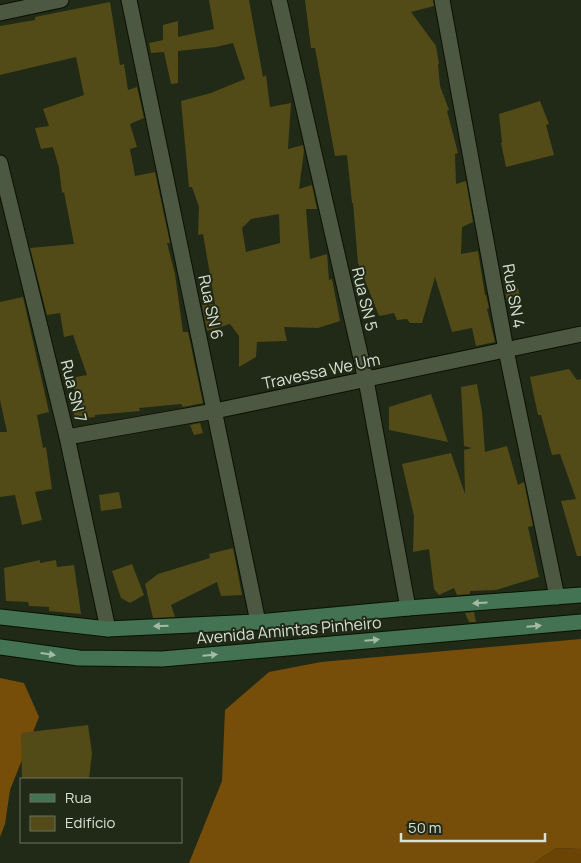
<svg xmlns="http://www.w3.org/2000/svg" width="581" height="863" viewBox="0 0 581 863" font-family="Manrope,sans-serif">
<rect width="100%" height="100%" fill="#202a16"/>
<polygon fill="#6a4404" points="556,848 581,849 581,863 534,863"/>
<g fill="#774d0a">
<polygon points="581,639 581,849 556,848 534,863 189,863 222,781 225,710 269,672 321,662"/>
<polygon points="0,678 24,683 39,717 10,790 5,824 0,837"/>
</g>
<g fill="#524b18" fill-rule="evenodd">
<path d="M 209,0 L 249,0 L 263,77 L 266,75 L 270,107 L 291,103 L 288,149 L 303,145 L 304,151 L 299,189 L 312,185 L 317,209 L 306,209 L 310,259 L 327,254 L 329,280 L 332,279 L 340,321 L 318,328 L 284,327 L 287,341 L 257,342 L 256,357 L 239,367 L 239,336 L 230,324 L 207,331 L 202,305 L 215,304 L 203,234 L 198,235 L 199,207 L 192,187 L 189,187 L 181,101 L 211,93 L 245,79 L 233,43 L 216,47 L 178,51 L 178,83 L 171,84 L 164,52 L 151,53 L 149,43 L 163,40 L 163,25 L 178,21 L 178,37 L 214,29 ZM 279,214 L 280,243 L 246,252 L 242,228 L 251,219 Z"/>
<polygon points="305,0 433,0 434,6 411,12 436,46 439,64 438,64 440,86 449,110 447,111 458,153 455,154 456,184 466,181 473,222 462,227 461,254 478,251 485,295 486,295 489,308 487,309 495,342 476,346 472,328 452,332 435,277 422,323 410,323 407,319 397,320 394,313 379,316 358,263 353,203 352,203 347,155 335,156 315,48 311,48"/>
<polygon points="110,2 120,65 124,64 128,90 137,87 144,118 130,124 137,147 130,149 135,176 155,172 170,243 167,243 175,274 183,332 188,332 203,403 183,407 181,404 139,408 140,411 95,415 95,417 74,419 73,399 76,377 87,375 73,335 64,337 60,313 47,315 30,248 74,244 64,192 62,193 59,168 53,147 41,149 35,128 49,126 43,109 84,95 76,57 0,75 0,26 35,20 35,17"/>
<polygon points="540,101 549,124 546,125 554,155 506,167 501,143 502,143 499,114"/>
<polygon points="518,288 520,296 507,301 505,290"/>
<polygon points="23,297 49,412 37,415 43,448 46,447 52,489 35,492 42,520 22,525 15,495 0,497 0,432 7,432 0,400 0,302"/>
<polygon points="569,369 577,380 581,379 581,556 577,556 561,501 576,499 560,454 552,455 541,415 538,415 530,377"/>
<polygon points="477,384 482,412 485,452 507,446 518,485 524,482 533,526 528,527 539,577 496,590 470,591 470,594 457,595 454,588 439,595 434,589 429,549 413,552 414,516 402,464 451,453 465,494 464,450 472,448 464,446 461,387"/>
<polygon points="431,394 448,442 389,430 389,407"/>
<polygon points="200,423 203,433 194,435 190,425"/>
<polygon points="119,492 122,508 101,511 99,495"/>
<polygon points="233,548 242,595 221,596 217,582 171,605 175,617 153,618 145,584 158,574 210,558 209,554"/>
<polygon points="40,560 40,563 56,560 57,567 74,565 81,614 49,611 49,607 29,606 28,602 6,601 4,568"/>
<polygon points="132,564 144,595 130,603 121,598 112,571"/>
<polygon points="474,612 476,622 469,622 465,613"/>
<polygon points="88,725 92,753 89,779 22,779 21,733"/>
</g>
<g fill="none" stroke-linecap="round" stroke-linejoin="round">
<defs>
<g id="street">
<polyline points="129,0 258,622"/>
<polyline points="279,0 366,380 408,608"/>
<polyline points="442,0 506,350 557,597"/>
<polyline points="0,13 61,0"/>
<polyline points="0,163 67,437 108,629"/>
<polyline points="67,437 215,411 581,334"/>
</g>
<g id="secondary">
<polyline points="0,617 108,629 258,622 408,608 581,595"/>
<polyline points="0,647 79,658 162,659 581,622"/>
</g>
</defs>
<use href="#street" stroke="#0a1202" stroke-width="17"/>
<use href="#secondary" stroke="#0a1202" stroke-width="17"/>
<use href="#street" stroke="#4d5843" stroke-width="15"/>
<use href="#secondary" stroke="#437352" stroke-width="15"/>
</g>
<defs><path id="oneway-solid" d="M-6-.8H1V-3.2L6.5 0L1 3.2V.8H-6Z" transform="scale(1.25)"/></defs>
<g fill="#a5baa6">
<use href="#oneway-solid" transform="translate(480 603) rotate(176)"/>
<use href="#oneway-solid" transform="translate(161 626) rotate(178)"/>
<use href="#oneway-solid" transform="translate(534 626) rotate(-5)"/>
<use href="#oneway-solid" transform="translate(372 640) rotate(-5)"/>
<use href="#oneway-solid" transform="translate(48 654) rotate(8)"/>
<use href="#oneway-solid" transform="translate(210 655) rotate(-5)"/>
</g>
<g text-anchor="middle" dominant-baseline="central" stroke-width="4" stroke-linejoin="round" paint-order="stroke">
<g font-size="16" fill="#dae0d4" stroke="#202a16">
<text transform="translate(514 296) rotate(80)">Rua SN 4</text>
<text transform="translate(365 299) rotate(77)">Rua SN 5</text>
<text transform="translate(211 307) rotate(78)">Rua SN 6</text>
<text transform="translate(321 371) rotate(-12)">Travessa We Um</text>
<text transform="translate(74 391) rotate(76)">Rua SN 7</text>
<text transform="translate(289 630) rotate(-5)">Avenida Amintas Pinheiro</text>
</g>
</g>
<rect x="20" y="778" width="162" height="65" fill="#202a16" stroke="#6a7362"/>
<rect x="30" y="794" width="25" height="8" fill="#437352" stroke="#6a7362"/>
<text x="65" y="803" font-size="15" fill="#dae0d4">Rua</text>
<rect x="30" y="816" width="25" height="15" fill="#524b18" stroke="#6a7362"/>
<text x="65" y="828" font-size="15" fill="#dae0d4">Edifício</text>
<path d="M401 833v8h144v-8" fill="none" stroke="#dae0d4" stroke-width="2.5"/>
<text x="408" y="833" font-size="15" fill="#dae0d4" stroke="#202a16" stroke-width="4" paint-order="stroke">50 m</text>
</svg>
